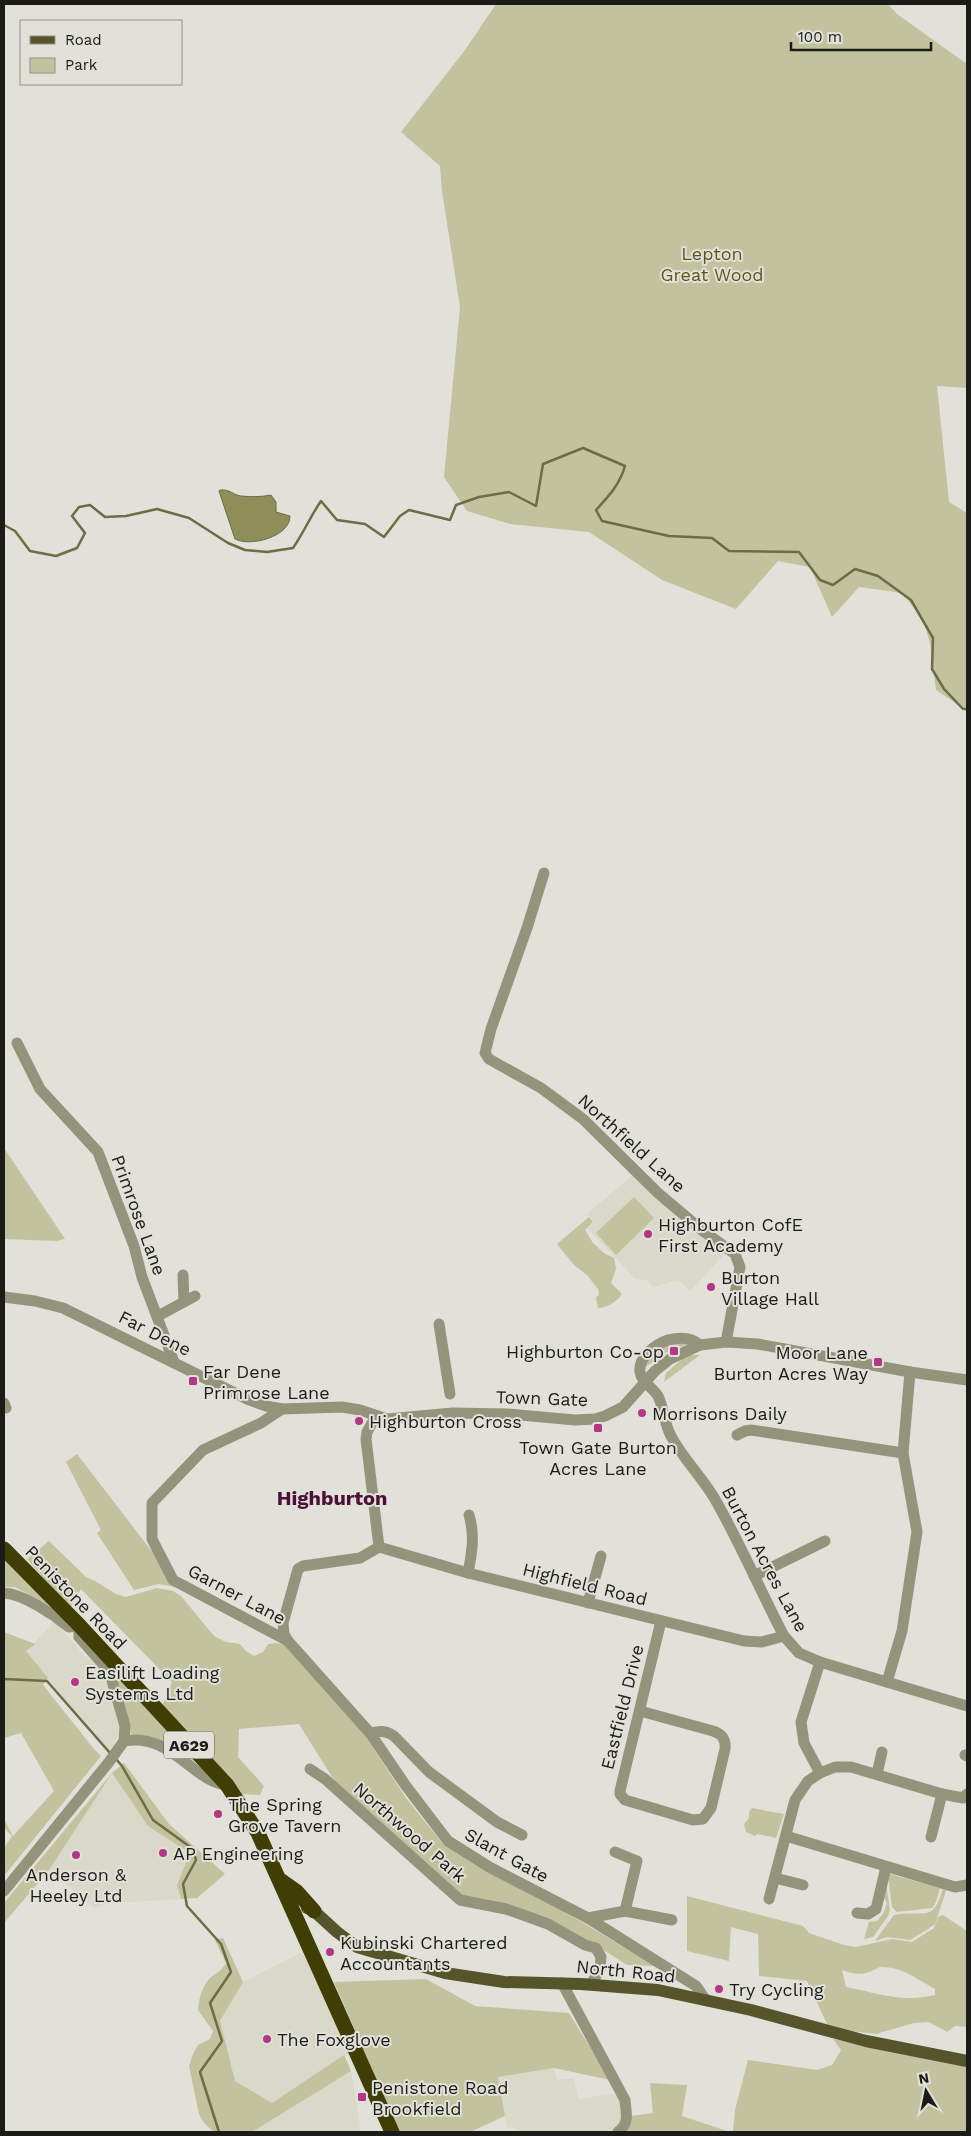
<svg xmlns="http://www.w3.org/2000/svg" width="971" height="2136" viewBox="0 0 971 2136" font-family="'Work Sans',sans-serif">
<rect width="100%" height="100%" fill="#e1e1d9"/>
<g fill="#d8d9c9">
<polygon points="635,1173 726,1253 690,1291 678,1280 653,1287 647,1280 635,1279 588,1228 595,1222 587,1214"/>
<polygon points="55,1621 81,1652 105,1673 121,1727 110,1755 26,1651"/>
<polygon points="112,1773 148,1826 190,1853 177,1885 181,1899 110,1903 94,1908 49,1870"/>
<polygon points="302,1952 349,2054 272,2103 235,2081 220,2021 243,1982"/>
<polygon points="554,2068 557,2080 574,2078 578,2099 617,2093 624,2105 626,2132 516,2132 515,2127 507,2128 497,2077"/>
<polygon points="351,2071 361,2132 252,2132"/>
</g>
<g fill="#c2c29e" fill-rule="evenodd">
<polygon points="496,4 888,4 897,14 967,64 967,388 937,386 949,502 967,513 967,711 936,690 930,643 923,619 902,593 859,587 832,617 810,567 778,561 736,609 662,580 589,532 510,524 467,511 444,477 460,307 442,191 440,166 401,132 465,50"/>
<polygon points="4,1148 65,1239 56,1241 4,1239"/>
<polygon points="634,1197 654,1218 616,1255 596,1233"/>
<path d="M 589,1217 L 593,1222 L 585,1230 L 593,1243 L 604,1253 L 614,1258 L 616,1269 L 611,1283 L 622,1294 C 618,1301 606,1308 598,1308 L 596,1298 L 599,1294 L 598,1289 L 587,1275 L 574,1265 L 557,1244 Z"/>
<polygon points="670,1342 694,1343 670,1350 643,1369 648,1359"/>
<polygon points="687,1355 700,1355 664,1382 666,1373"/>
<polygon points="77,1454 180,1588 159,1584 134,1590 97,1533 101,1530 66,1462"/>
<polygon points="49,1541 86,1577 95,1581 116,1594 126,1597 157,1588 173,1591 181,1596 214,1636 226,1642 240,1644 246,1651 254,1656 263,1652 268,1644 277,1643 285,1645 365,1735 406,1798 443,1844 565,1912 655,1966 627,1965 591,1942 463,1897 347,1793 332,1777 299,1724 239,1729 238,1757 264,1786 260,1795 240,1794 162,1706 172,1682 81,1589 70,1608 27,1559"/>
<polygon points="4,1559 53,1608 15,1587 4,1587"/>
<polygon points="4,1632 35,1644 26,1651 48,1678 43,1685 94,1749 101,1756 4,1876 4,1848 12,1836 4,1828 4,1819 13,1836 54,1791 21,1733 4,1738"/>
<polygon points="115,1674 202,1767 173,1747 131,1734"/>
<polygon points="124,1763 169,1824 225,1874 197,1898 181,1899 177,1885 190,1853 148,1826 112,1773 49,1870 4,1923 4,1903 112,1773"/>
<polygon points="752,1808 784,1814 776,1838 757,1834 755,1836 746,1832 744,1824 749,1818 749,1812"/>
<polygon points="890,1874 940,1888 936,1902 932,1908 897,1912 892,1907 888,1877"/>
<polygon points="886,1883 890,1910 888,1916 873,1937 864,1939 869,1922 877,1921 883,1914 887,1903 884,1898"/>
<path d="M 943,1888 L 947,1888 L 935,1924 L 928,1929 L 910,1940 L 887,1937 L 875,1941 L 894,1915 C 924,1909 933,1925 943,1888 Z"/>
<path d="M 687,1896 L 803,1926 L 809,1933 L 844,1945 L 856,1947 L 892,1939 L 912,1942 L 934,1928 L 938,1917 L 943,1915 L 967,1931 L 967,2027 L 955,2026 L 947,2032 L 929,2022 L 914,2023 L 876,2034 L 851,2031 L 827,2024 L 807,1981 L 759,1976 L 758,1934 L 731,1927 L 729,1961 L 687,1951 ZM 880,1967 C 901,1966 917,1979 935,1989 L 935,1995 C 904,2003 877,1993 846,1987 L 842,1970 C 859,1976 864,1975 880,1967 Z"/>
<path d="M 223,1938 L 243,1982 L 220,2021 L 235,2081 L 272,2103 L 344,2055 L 351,2071 L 252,2132 L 214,2132 L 204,2123 L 199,2114 L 189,2066 L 193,2054 L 198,2045 L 210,2039 L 213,2031 L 198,2010 C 199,1998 202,1986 211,1977 C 217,1973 222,1970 226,1963 L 215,1940 Z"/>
<polygon points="426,1979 475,2006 569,2013 610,2080 554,2068 498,2077 505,2116 470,2132 399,2132 334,1982"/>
<polygon points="833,2039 967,2066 967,2132 733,2132 735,2110 748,2060 817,2070 832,2065 841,2050"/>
<polygon points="650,2083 687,2085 682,2116 730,2132 627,2132 631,2116 653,2113"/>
</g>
<path fill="#8f8e59" stroke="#6c6c46" d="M 220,490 C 230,489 233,495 241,496 C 250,497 262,497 271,495 L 276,502 L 276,512 L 290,516 C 290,537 250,547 235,539 L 219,491 Z"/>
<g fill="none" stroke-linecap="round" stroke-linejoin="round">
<g stroke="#6c6c46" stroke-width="2.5">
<path d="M 4,525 L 15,531 L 30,551 L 56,556 L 77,548 L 85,533 L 72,516 L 79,507 L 90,505 L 105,517 L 126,516 L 157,509 L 189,518 L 228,543 L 245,550 L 267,552 L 293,548 C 304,532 310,517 321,501 L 337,520 L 365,524 L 384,537 L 400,516 L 409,510 L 450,520 L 456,505 L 479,497 L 509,492 L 536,506 L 543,464 L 583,448 L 625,466 C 620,484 609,496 596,510 L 602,521 L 669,536 L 712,538 L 729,551 L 799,552 L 820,580 L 833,585 L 855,569 L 878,576 L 911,600 L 933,638 L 932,669 L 944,689 L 963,709 L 967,709"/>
<polyline points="4,1679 47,1681 110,1753"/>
<polyline points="116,1759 122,1766 153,1820 193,1849 196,1860 183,1884 187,1906 221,1944 231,1972 210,2003 222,2041 200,2072 219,2132"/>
</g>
<g stroke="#94947d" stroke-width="11">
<polyline points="544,873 527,928 491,1029 485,1053 489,1059 541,1088 583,1119 658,1193 703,1231 735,1254 740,1267 726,1342"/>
<polyline points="17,1043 40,1089 98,1152 134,1246 142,1277 174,1362"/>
<polyline points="183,1275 184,1302"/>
<polyline points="4,1297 35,1301 63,1308 247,1399 266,1406 282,1409 342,1407 360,1410 387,1419 453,1413 507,1414 575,1420 595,1419 605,1416 623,1407 655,1371 670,1359 700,1345 726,1342 758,1344 910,1372 967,1380"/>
<polyline points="158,1316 195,1296"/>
<polyline points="439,1324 450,1394"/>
<path d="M 700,1345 C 691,1337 680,1337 668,1340 C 656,1344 638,1357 640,1372 C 641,1381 653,1388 658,1396 C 664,1408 664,1424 671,1436 C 683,1459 703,1478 716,1501 C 741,1545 761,1592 784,1636 L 799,1653 L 820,1662 L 967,1706"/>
<polyline points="4,1403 6,1408"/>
<polyline points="282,1409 261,1423 203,1450 152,1503 152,1539 173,1580 288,1641"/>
<polyline points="376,1416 367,1432 366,1439 379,1547 360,1558 303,1566 298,1569 283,1623 284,1634 288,1641 370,1733 406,1786 448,1841 491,1868 588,1918 696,1986 705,1999"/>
<polyline points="737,1435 745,1431 751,1430 903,1453"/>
<polyline points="379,1547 468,1573 744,1641 762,1642 784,1636"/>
<path d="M 468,1573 C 472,1553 475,1535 469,1515"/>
<polyline points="754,1576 825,1541"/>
<path d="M 4,1593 C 23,1594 53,1614 69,1627 L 79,1625 L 79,1637 L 106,1668 L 111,1677 L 125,1726 L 124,1741 L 109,1762 L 4,1891"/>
<polyline points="588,1603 601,1556"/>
<polyline points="820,1662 801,1722 804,1743 820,1773"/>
<polyline points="887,1682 902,1631 917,1532 903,1453 910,1372"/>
<path d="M 640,1711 L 713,1731 C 722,1734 726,1739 725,1749 L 711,1808 L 703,1819 L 693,1820 L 625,1800 L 620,1794 L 620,1791 L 661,1621"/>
<path d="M 370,1733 C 379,1731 385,1730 394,1736 L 429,1772 L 497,1822 L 522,1835"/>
<path d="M 124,1741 C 171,1732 193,1782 227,1785"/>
<polyline points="965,1755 967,1756"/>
<polyline points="310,1769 325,1779 460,1900 506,1909 548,1924 585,1945 596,1948 601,1957 600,1969 591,1984"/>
<polyline points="877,1774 882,1752"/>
<polyline points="786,1836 955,1887 967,1885"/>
<polyline points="931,1837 942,1794"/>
<polyline points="615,1852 637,1861 625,1911"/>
<polyline points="775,1878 803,1885"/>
<polyline points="769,1899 795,1800 808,1781 820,1773 835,1767 851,1767 942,1794 963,1798 967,1794"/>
<polyline points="857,1913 868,1914 876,1909 886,1867"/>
<polyline points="588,1918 625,1911 672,1920"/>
<path d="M 562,1983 L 625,2100 C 626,2113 630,2123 618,2132"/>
</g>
<polyline stroke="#56542a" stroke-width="12" points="307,1908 314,1911 337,1932 357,1947 445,1973 504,1982 581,1984 658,1990 751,2010 866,2041 967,2061"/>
<g stroke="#403e04" stroke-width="15">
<polyline points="4,1549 79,1625 227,1785 258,1833 392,2132"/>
<polyline points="280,1880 297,1892 314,1911"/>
</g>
</g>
<g fill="#b43786" stroke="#e1e1d9" stroke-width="2">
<circle cx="648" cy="1234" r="5"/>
<circle cx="711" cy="1287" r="5"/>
<rect x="669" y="1346" width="10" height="10" rx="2.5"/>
<rect x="873" y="1357" width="10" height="10" rx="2.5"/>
<rect x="188" y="1376" width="10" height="10" rx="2.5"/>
<circle cx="642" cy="1413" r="5"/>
<circle cx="359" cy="1421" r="5"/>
<rect x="593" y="1423" width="10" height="10" rx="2.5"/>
<circle cx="75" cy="1682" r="5"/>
<circle cx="218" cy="1814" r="5"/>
<circle cx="163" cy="1853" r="5"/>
<circle cx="76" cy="1855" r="5"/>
<circle cx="330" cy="1952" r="5"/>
<circle cx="719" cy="1989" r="5"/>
<circle cx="267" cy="2039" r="5"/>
<rect x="357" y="2092" width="10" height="10" rx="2.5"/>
</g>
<g text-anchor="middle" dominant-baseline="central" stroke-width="4" stroke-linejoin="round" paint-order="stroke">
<rect fill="#e1e1d9" stroke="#565652" stroke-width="1" x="164" y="1731.5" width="50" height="27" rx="4"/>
<g font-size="16" font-weight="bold" fill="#1b1b18">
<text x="189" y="1745">A629</text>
</g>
<g font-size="18" fill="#5a5819" stroke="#e1e1d9">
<text x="712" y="253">Lepton<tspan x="712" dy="21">Great Wood</tspan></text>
</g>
<g font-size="18" fill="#1b1b18" stroke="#e1e1d9">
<text transform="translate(632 1143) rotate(42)">Northfield Lane</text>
<text transform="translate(139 1215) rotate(70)">Primrose Lane</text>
<text transform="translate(155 1333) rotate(27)">Far Dene</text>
<text transform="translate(542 1398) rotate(2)">Town Gate</text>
<text transform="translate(765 1559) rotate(62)">Burton Acres Lane</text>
<text transform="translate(585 1584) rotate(14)">Highfield Road</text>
<text transform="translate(237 1594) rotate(28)">Garner Lane</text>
<text transform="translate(76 1597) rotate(46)">Penistone Road</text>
<text transform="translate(622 1707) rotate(-76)">Eastfield Drive</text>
<text transform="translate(410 1832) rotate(41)">Northwood Park</text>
<text transform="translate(507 1855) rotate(29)">Slant Gate</text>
<text transform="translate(626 1971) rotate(6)">North Road</text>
</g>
<g font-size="18" fill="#1b1b18" stroke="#e1e1d9" text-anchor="start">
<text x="658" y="1224">Highburton CofE<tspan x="658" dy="21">First Academy</tspan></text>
<text x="721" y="1277">Burton<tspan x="721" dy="21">Village Hall</tspan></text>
<text x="664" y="1351" text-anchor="end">Highburton Co-op</text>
<text x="868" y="1352" text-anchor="end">Moor Lane<tspan x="868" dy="21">Burton Acres Way</tspan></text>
<text x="203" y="1371">Far Dene<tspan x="203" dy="21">Primrose Lane</tspan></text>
<text x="652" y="1413">Morrisons Daily</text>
<text x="369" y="1421">Highburton Cross</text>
<text x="598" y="1447" text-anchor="middle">Town Gate Burton<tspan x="598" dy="21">Acres Lane</tspan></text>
<text x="85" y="1672">Easilift Loading<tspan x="85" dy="21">Systems Ltd</tspan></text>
<text x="228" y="1804">The Spring<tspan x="228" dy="21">Grove Tavern</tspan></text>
<text x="173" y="1853">AP Engineering</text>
<text x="76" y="1874" text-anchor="middle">Anderson &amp;<tspan x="76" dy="21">Heeley Ltd</tspan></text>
<text x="340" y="1942">Kubinski Chartered<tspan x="340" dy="21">Accountants</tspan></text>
<text x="729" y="1989">Try Cycling</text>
<text x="277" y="2039">The Foxglove</text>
<text x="372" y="2087">Penistone Road<tspan x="372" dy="21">Brookfield</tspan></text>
</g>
<g font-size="20" font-weight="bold" fill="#4c1036" stroke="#e1e1d9">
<text x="332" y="1498">Highburton</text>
</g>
</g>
<rect width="971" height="2136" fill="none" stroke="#1b1b18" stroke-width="10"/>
<rect x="20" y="20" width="162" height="65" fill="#e1e1d9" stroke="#92928c"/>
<rect x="30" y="36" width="25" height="8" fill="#56542a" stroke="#92928c"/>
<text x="65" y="45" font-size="15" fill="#1b1b18">Road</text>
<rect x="30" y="58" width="25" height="15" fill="#c2c29e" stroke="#92928c"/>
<text x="65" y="70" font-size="15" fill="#1b1b18">Park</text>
<g transform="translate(926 2091) rotate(350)" stroke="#e1e1d9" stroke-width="4" paint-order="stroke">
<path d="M0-4L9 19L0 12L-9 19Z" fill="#1b1b18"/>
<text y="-8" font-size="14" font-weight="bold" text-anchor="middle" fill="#1b1b18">N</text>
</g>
<path d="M791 42v8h140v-8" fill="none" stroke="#1b1b18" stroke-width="2.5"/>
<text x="798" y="42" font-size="15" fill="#1b1b18" stroke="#e1e1d9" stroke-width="4" paint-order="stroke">100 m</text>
</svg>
